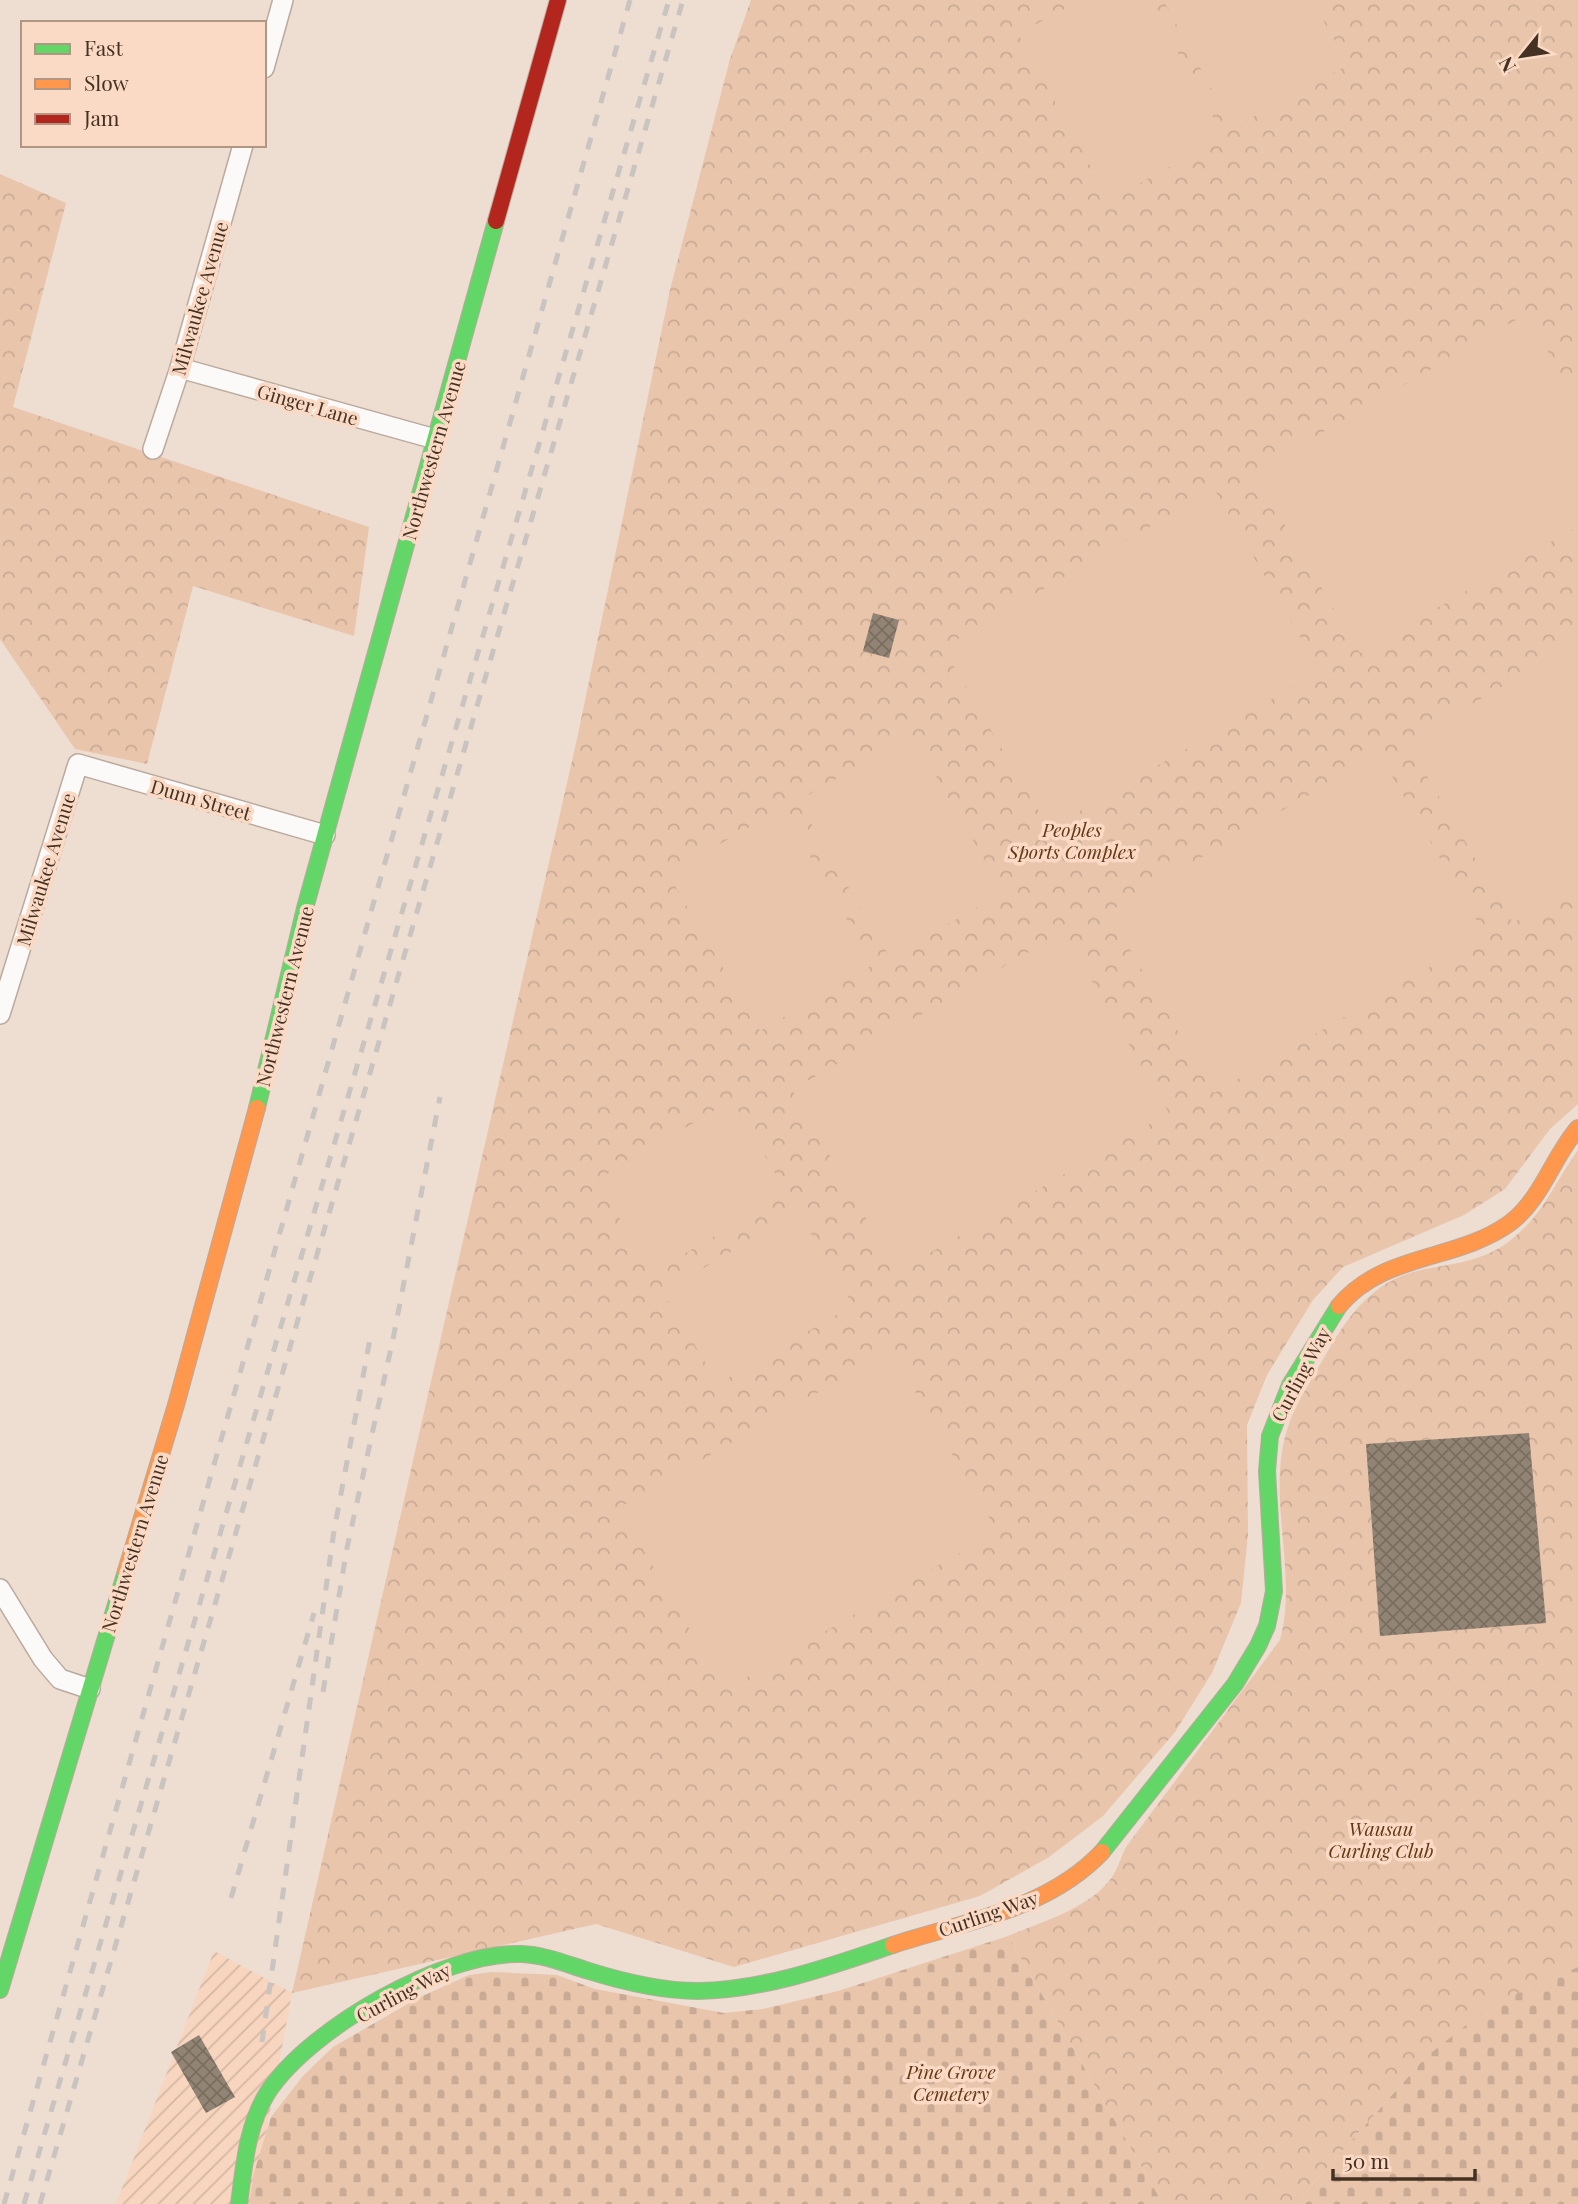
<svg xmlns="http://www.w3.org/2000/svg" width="1578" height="2204" viewBox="0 0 1578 2204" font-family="'Playfair Display',serif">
<defs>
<pattern id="industrial-furrows" width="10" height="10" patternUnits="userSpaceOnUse" patternTransform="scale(1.75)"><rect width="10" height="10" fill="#f7d5be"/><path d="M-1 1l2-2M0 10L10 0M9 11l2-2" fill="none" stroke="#d5b7a3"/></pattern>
<pattern id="forest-crowns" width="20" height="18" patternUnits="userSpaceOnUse" patternTransform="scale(1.75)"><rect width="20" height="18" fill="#e9c5ac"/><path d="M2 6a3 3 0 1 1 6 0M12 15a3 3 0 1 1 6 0" fill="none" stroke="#c9aa94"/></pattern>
<pattern id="cemetery-stones" width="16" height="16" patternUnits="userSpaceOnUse" patternTransform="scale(1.75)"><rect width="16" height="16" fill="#e9c5ac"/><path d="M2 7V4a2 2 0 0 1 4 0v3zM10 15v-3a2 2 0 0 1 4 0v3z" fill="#c9aa94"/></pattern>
<pattern id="building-cross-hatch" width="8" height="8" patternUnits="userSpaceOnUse" patternTransform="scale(1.75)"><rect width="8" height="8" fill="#928474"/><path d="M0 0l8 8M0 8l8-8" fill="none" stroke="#796d5f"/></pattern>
</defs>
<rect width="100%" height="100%" fill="#eeddd1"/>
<polygon fill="url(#industrial-furrows)" points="214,1951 292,1993 253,2204 116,2204"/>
<g fill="url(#forest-crowns)">
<polygon points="751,0 1578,0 1578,1104 1550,1129 1505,1189 1464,1215 1343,1267 1313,1300 1267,1375 1247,1425 1248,1534 1241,1603 1212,1673 1175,1732 1103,1816 1049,1857 980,1896 734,1967 596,1924 292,1993 577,739 670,290 730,59"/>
<polygon points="0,174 66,203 13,407 369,527 354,636 193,586 147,764 75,749 0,639"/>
<path d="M 1578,1150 L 1578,1967 L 1557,1977 L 1426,2057 L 1295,2204 L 1163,2204 L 1008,1936 C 1041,1922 1091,1908 1112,1877 C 1118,1868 1121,1857 1126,1847 L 1280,1640 C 1299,1570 1264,1494 1289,1424 C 1295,1406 1306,1389 1316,1372 C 1339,1331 1363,1286 1413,1272 C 1444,1264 1476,1264 1504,1245 C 1542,1219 1553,1185 1578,1150 Z"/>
</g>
<g fill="url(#cemetery-stones)">
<polygon points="1008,1936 1163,2204 249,2204 254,2173 271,2117 303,2076 333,2047 418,1998 469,1975 492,1972 557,1975 595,1989 724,2013 763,2009 838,1991"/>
<polygon points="1578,1967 1578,2204 1295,2204 1426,2057 1490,2006"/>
</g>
<g fill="#e9c5ac">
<polygon points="1081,0 1149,0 1224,137 1109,200 1018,34"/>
<polygon points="1163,0 1312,0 1348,65 1233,128"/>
<polygon points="1526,314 1578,403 1578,526 1360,653 1254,472"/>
<polygon points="1214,489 1320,671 1049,829 943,648"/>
<polygon points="1578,642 1578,885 1513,923 1407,742"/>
<polygon points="912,735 1003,892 890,958 798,801"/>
<polygon points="1379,754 1485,935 1214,1093 1108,912"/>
<polygon points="782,808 873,965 760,1031 668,874"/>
<polygon points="1063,932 1169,1113 897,1272 792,1090"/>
<polygon points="732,1100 787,1193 652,1273 597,1180"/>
<polygon points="798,1212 853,1305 718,1384 663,1292"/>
<polygon points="891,1350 997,1531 725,1690 619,1508"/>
</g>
<g fill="url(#building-cross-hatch)">
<polygon points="873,613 899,620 889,658 863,651"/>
<polygon points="1529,1433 1546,1623 1380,1636 1366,1444"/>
<polygon points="199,2035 235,2097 206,2113 171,2052"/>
</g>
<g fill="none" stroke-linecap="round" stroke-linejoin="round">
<defs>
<g id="street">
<polyline points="264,68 283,0"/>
<polyline points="180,368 435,439"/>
<polyline points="153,449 180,368 243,145"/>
<polyline points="0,1014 78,764 325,835"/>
<polyline points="0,1589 43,1659 60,1679 90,1689"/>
</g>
<g id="fast">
<polyline points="257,1108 305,908 496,221"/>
<polyline points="1102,1852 1235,1684 1258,1646 1267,1626 1274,1591 1267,1471 1270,1436 1290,1385 1339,1306"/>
<polyline points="0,1990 126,1571"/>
<path d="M 239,2204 C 244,2166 247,2125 268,2092 C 310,2028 445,1951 522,1954 C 545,1955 566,1964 589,1971 C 624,1982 661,1991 698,1991 C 765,1990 831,1966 893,1945"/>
</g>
<g id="slow">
<path d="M 1339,1306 C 1384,1252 1456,1262 1510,1223 C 1541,1200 1553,1157 1578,1128"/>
<polyline points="126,1571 176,1405 257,1108"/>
<path d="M 893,1945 C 966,1921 1047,1910 1102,1852"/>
</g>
<polyline id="jam" points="496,221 558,0"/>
</defs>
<use href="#street" stroke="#baaa9e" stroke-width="22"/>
<use href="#fast" stroke="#baaa9e" stroke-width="18"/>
<use href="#slow" stroke="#baaa9e" stroke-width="18"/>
<use href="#jam" stroke="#baaa9e" stroke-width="18"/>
<use href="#street" stroke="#fcfaf8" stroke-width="19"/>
<use href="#fast" stroke="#63d668" stroke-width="16"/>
<use href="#slow" stroke="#ff974d" stroke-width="16"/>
<use href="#jam" stroke="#b3261e" stroke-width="16"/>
<g stroke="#c9c4c0" stroke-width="5" stroke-dasharray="12 12" stroke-linecap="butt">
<polyline points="323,1692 347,1548 393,1339 440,1097"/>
<polyline points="231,1898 314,1613"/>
<polyline points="262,2042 334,1531 370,1339"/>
<polyline points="4,2204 630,0"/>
<polyline points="24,2204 669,0"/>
<polyline points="40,2204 683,0"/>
</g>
</g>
<g text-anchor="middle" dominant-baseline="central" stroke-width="7" stroke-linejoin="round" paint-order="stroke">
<g font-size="19" fill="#453122" stroke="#fadac5">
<text transform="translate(199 298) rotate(-74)">Milwaukee Avenue</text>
<text transform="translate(308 404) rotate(16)">Ginger Lane</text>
<text transform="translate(433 450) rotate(-74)">Northwestern Avenue</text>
<text transform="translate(201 799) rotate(16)">Dunn Street</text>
<text transform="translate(45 869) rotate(-73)">Milwaukee Avenue</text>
<text transform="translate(284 996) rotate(-76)">Northwestern Avenue</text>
<text transform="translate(1300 1374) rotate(-62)">Curling Way</text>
<text transform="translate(134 1543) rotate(-73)">Northwestern Avenue</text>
<text transform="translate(988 1913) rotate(-19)">Curling Way</text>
<text transform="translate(403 1992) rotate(-28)">Curling Way</text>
</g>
<g font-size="19" font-style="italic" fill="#643815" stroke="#fadac5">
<text x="1072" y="829">Peoples<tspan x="1072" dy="22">Sports Complex</tspan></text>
<text x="1381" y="1828">Wausau<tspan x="1381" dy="22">Curling Club</tspan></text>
<text x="951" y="2071">Pine Grove<tspan x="951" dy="22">Cemetery</tspan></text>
</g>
</g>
<rect x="21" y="21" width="245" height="126" fill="#fadac5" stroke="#b29684" stroke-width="2"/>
<rect x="35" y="44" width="35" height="10" fill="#63d668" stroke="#b29684" stroke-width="2"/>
<text x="84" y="56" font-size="21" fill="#453122">Fast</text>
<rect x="35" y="79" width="35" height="10" fill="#ff974d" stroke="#b29684" stroke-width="2"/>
<text x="84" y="91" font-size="21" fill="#453122">Slow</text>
<rect x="35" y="114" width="35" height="10" fill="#b3261e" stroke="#b29684" stroke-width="2"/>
<text x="84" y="126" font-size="21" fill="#453122">Jam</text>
<g transform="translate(1522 56) rotate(240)" stroke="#fadac5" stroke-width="5" paint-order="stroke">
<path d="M0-5L12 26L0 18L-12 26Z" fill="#453122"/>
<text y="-10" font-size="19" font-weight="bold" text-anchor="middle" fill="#453122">N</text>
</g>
<path d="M1333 2169v10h142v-10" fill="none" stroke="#453122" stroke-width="3.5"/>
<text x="1344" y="2169" font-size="21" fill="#453122" stroke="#fadac5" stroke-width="5" paint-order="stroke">50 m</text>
</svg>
